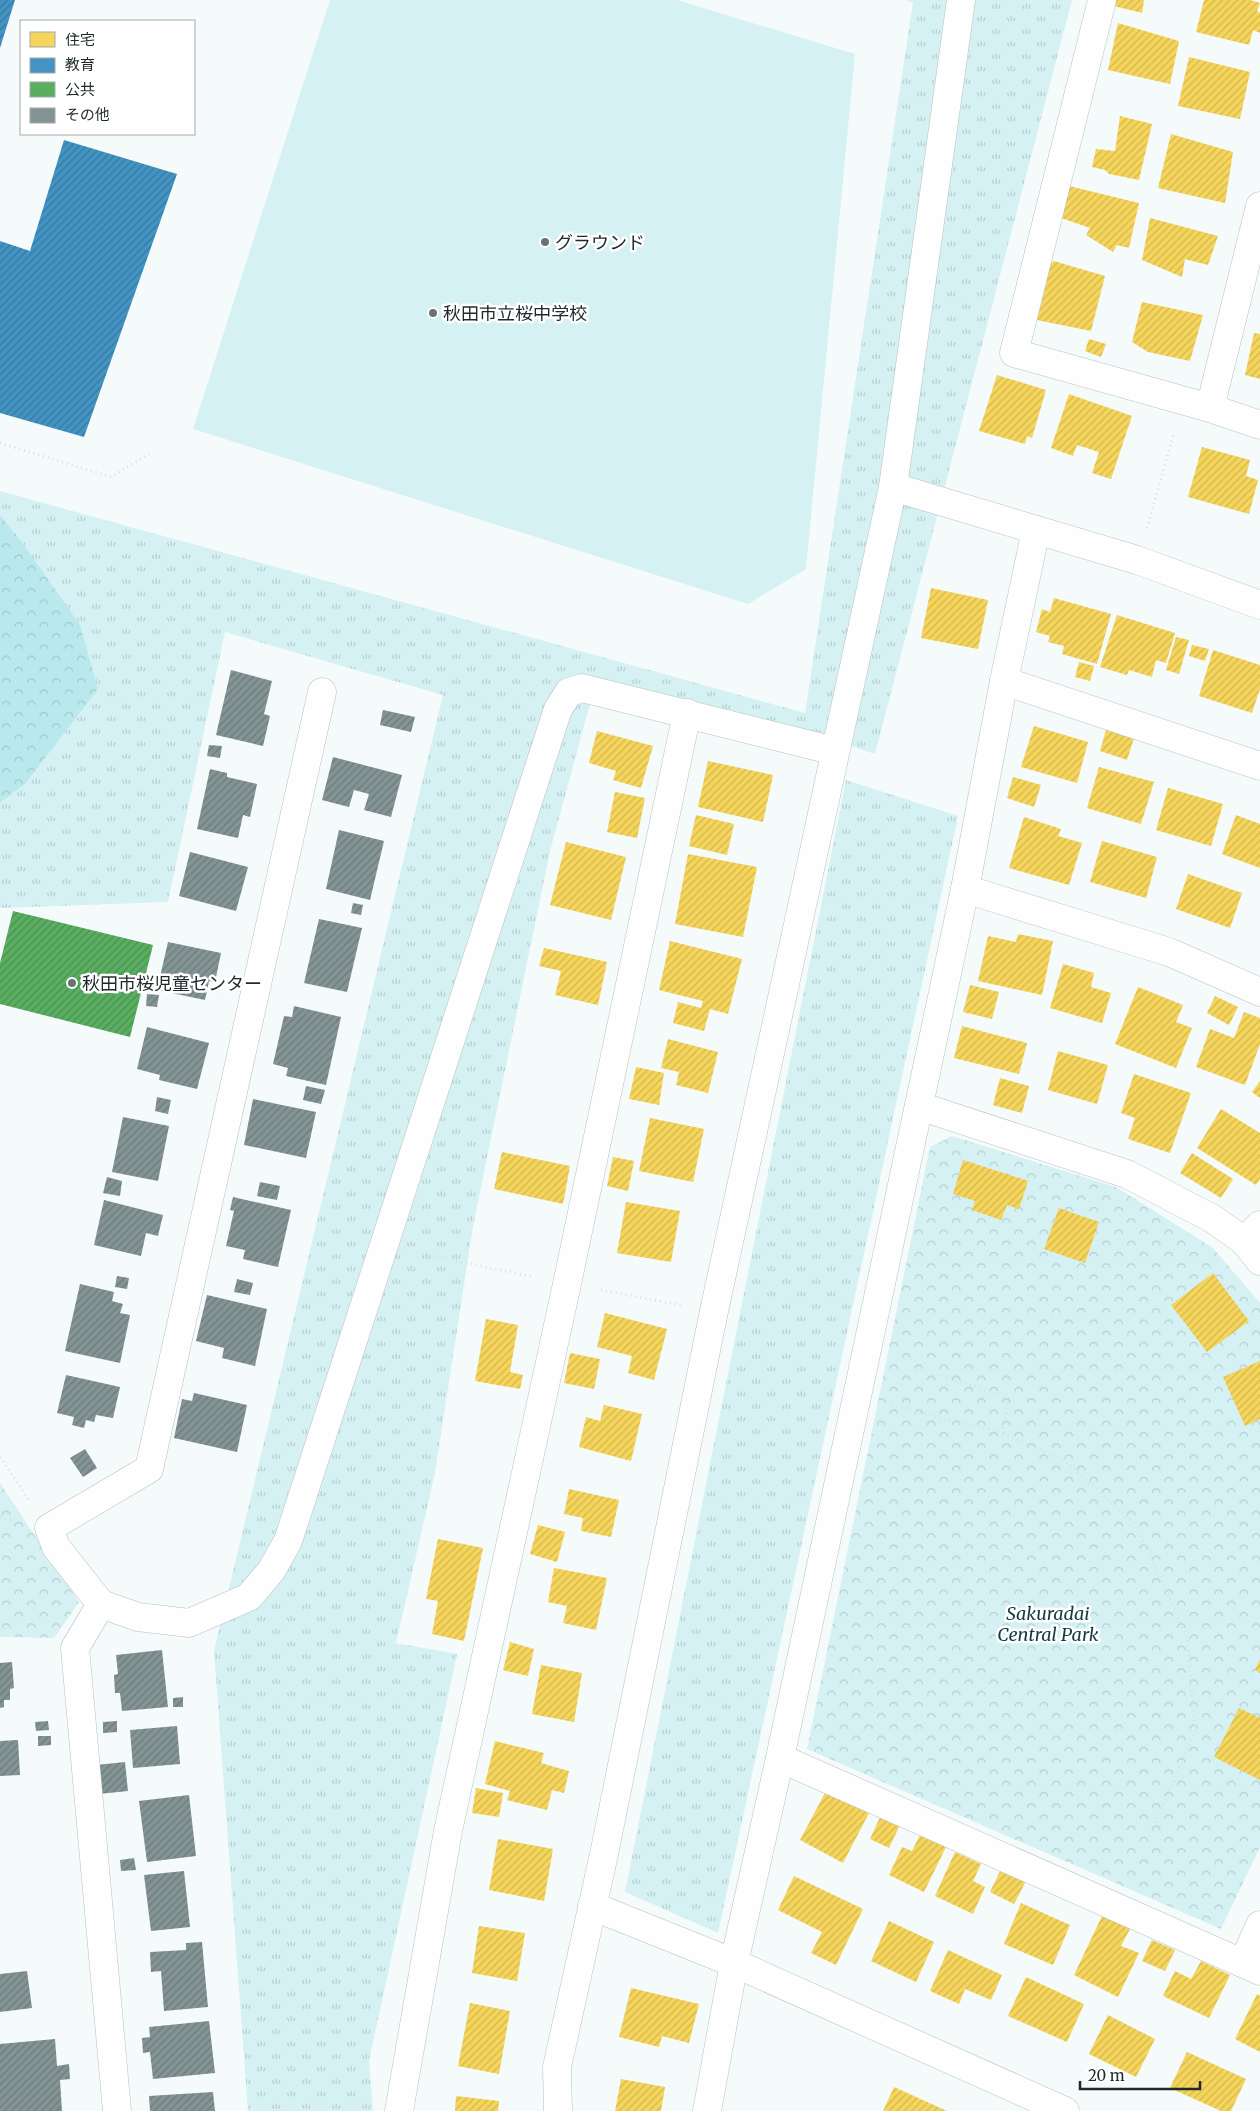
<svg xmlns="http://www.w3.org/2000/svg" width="1260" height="2111" viewBox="0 0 1260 2111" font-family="Merriweather,'Noto Sans JP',serif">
<defs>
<pattern id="grass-tufts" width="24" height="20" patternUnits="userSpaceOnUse" patternTransform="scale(1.25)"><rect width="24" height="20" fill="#d5f1f3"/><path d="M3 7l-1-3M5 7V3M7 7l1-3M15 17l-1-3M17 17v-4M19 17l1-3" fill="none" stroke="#b6cfd0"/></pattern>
<pattern id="forest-crowns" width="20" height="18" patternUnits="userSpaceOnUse" patternTransform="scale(1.25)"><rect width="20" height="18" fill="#bae9ed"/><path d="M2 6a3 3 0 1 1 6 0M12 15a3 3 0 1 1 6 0" fill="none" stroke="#9fc8cb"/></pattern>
<pattern id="park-crowns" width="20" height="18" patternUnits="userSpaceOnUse" patternTransform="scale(1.25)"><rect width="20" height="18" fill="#d5f1f3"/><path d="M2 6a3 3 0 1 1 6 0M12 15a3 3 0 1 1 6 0" fill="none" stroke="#b6cfd0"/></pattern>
<pattern id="homes-hatch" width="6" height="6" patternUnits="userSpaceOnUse" patternTransform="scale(1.25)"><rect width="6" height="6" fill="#f6d55c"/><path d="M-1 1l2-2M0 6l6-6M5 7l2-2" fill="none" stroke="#d2b750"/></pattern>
<pattern id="schools-hatch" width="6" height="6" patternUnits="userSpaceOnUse" patternTransform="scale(1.25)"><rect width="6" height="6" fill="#4393c3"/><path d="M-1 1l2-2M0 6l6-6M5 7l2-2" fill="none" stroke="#37789f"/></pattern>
<pattern id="public-hatch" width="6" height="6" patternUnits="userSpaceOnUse" patternTransform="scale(1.25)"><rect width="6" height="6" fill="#5aae61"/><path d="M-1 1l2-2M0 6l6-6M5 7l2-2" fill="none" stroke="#4a8e50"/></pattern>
<pattern id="building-hatch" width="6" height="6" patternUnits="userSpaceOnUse" patternTransform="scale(1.25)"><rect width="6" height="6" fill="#849495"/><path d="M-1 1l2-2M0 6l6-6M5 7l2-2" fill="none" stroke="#6b797a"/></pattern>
</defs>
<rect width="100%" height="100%" fill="#f5fbfb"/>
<g fill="url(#grass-tufts)">
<polygon points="905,0 1072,0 875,754 823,737 597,678 550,851 473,1226 435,1473 396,1643 457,1654 369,2061 373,2111 248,2111 214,1651 443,695 225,632 168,902 0,908 0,803 25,784 19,538 0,515 0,491 805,713 913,3"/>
<polygon points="846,780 958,816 718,1933 625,1892"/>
</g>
<polygon fill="url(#forest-crowns)" points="0,515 19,538 80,625 98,689 25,784 0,803"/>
<g fill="url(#park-crowns)">
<polygon points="952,1136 1116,1187 1213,1248 1260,1303 1260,1847 1221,1929 807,1749 930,1147"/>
<polygon points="0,1483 79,1602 54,1638 0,1637"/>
</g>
<polygon fill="#d5f1f3" points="330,0 677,0 855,54 806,569 748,604 193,429"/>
<g fill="url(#homes-hatch)">
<polygon points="1115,0 1144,0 1142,13 1114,6"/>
<polygon points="1204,0 1250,0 1260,3 1257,11 1260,13 1260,33 1253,30 1249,45 1196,32"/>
<polygon points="1118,23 1179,41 1170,84 1108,70"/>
<polygon points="1189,57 1250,72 1240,119 1178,106"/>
<polygon points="1120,116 1152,124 1139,180 1109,174 1105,170 1092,167 1096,149 1115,151"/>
<polygon points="1171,134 1233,152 1225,203 1158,188"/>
<polygon points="1069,186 1139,203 1129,248 1117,245 1113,252 1086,235 1090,228 1061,218"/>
<polygon points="1150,218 1218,236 1208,265 1185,259 1182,277 1142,260"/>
<polygon points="1054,261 1105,276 1091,331 1037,320 1047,279 1042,274 1044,268"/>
<polygon points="1142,302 1203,315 1190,361 1148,352 1132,342"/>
<polygon points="1254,333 1260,334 1260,379 1245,375"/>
<polygon points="1089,339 1106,344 1101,357 1085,351"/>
<polygon points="997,375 1046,390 1032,438 1027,436 1025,444 979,431"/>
<polygon points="1069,394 1132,416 1111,479 1092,473 1099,452 1077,445 1073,456 1051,448"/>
<polygon points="1202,447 1250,460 1246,476 1258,480 1249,514 1188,497"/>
<polygon points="931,588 988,600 978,649 921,638"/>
<polygon points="1054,598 1111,614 1097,664 1062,654 1064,646 1048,642 1050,636 1036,632 1042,609 1050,612"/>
<polygon points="1117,615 1175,633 1166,663 1156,660 1152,677 1129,670 1127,675 1100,667"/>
<polygon points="1176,637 1189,640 1179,674 1166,670"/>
<polygon points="1192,645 1209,649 1205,661 1189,656"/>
<polygon points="1213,650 1260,665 1260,689 1252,713 1199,696"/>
<polygon points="1079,662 1094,666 1090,681 1075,677"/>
<polygon points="1034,726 1088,742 1077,783 1021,767"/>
<polygon points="1106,730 1134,738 1127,760 1100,751"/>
<polygon points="597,731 653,746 641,788 613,780 616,771 589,763"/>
<polygon points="708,761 773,775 763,822 698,807"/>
<polygon points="1099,767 1154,782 1141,824 1087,808"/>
<polygon points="1013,777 1041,785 1034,807 1007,798"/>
<polygon points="1168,788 1223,804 1211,846 1156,830"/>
<polygon points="615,792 645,798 637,838 607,832"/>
<polygon points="696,815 734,824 727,855 689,846"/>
<polygon points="1236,815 1260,824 1260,868 1222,854"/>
<polygon points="1024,817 1061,829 1058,836 1082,843 1069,885 1009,868"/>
<polygon points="1102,841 1157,857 1146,898 1090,882"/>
<polygon points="566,842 626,857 611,920 550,905"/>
<polygon points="688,854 757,867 743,937 675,924"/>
<polygon points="1188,874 1242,893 1230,928 1176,909"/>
<polygon points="1018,934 1053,941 1042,995 978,981 988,936 1016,942"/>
<polygon points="670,941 742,959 728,1014 710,1009 704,1031 673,1023 678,1002 701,1008 703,1001 659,990"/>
<polygon points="544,948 607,962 598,1005 555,995 561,971 539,966"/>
<polygon points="1063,964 1094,973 1091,987 1111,993 1102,1023 1050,1008"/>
<polygon points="970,985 999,992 992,1019 963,1012"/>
<polygon points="1138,987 1183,1005 1176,1022 1192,1028 1176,1068 1115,1044"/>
<polygon points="1215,996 1238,1007 1229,1025 1207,1013"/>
<polygon points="1244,1012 1260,1018 1260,1044 1245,1085 1196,1067 1210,1029 1234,1038"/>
<polygon points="962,1026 1027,1043 1019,1074 954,1058"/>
<polygon points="668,1039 718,1052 708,1093 676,1085 679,1072 661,1068"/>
<polygon points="1058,1051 1108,1065 1097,1104 1048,1090"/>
<polygon points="636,1067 664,1073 659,1105 629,1099"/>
<polygon points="1134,1074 1191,1093 1170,1153 1128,1139 1135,1118 1121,1113"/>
<polygon points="1000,1078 1029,1086 1022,1113 993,1105"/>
<polygon points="1260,1081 1260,1098 1252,1092"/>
<polygon points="1221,1109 1260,1133 1260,1179 1256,1185 1197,1148"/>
<polygon points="650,1118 704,1129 693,1182 639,1171"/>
<polygon points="502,1152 570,1166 563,1204 494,1189"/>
<polygon points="1192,1153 1233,1179 1221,1198 1180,1173"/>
<polygon points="613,1157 634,1161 628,1191 607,1186"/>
<polygon points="963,1160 1028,1181 1019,1209 1007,1205 1001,1220 972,1210 975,1201 953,1194"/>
<polygon points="626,1202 680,1211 671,1262 617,1253"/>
<polygon points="1059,1208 1099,1222 1085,1263 1044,1249"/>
<polygon points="1213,1273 1249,1321 1207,1352 1171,1305"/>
<polygon points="605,1313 667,1329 654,1380 628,1373 632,1356 597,1347"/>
<polygon points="486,1319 518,1325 510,1372 523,1375 520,1389 475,1381"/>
<polygon points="570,1353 600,1359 594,1389 564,1383"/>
<polygon points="1260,1361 1260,1419 1245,1426 1223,1377"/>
<polygon points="604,1405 642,1414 631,1461 579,1447 586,1417 600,1421"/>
<polygon points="569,1489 619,1500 611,1537 581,1531 583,1518 564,1514"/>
<polygon points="538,1525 565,1532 557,1562 530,1554"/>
<polygon points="438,1539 483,1548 464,1641 432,1634 438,1601 426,1599"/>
<polygon points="554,1568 607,1578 596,1630 563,1623 567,1606 548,1602"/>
<polygon points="510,1642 534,1649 528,1676 503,1670"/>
<polygon points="1260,1659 1260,1673 1255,1670"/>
<polygon points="541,1665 582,1673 574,1722 532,1714"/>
<polygon points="1239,1708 1260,1718 1260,1780 1214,1757"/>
<polygon points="495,1741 544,1753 541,1763 569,1771 564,1793 552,1790 547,1810 507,1800 510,1791 485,1784"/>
<polygon points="476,1788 503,1793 499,1817 472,1813"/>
<polygon points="826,1791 869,1813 843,1863 800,1840"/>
<polygon points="881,1815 901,1823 889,1848 870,1839"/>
<polygon points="920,1835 946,1847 924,1892 889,1875 902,1847 912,1851"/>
<polygon points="498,1839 553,1849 544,1901 489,1890"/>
<polygon points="955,1852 981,1864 973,1881 985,1887 973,1914 935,1896"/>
<polygon points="1002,1867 1027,1879 1014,1904 990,1892"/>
<polygon points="794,1876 863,1909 836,1965 811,1953 822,1932 778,1910"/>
<polygon points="1021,1903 1070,1925 1053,1965 1004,1944"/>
<polygon points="1102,1916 1130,1929 1121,1946 1139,1953 1118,1997 1074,1975"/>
<polygon points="889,1921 934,1942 916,1982 871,1961"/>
<polygon points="479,1926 525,1933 517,1981 472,1973"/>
<polygon points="1152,1940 1175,1950 1165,1971 1142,1961"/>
<polygon points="948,1950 1002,1975 991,2000 965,1989 959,2004 930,1991"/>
<polygon points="1201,1961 1230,1975 1209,2018 1163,1996 1175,1971 1191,1979"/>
<polygon points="1026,1977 1084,2004 1067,2042 1008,2016"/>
<polygon points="631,1988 699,2004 689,2043 662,2036 659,2047 619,2037"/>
<polygon points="1257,1994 1260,1996 1260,2052 1235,2039"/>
<polygon points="470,2003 510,2011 499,2074 458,2066"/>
<polygon points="1108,2015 1155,2039 1136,2077 1089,2054"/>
<polygon points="1187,2052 1246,2079 1231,2111 1221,2111 1170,2088"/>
<polygon points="621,2079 665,2087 661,2111 615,2111"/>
<polygon points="894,2087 947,2111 883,2111"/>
<polygon points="456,2096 499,2101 498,2111 455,2111"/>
</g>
<g fill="url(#schools-hatch)">
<polygon points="0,0 15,0 0,48"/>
<polygon points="64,140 177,174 84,437 0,413 0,241 30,251"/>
</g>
<polygon fill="url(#public-hatch)" points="13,911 153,945 130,1037 0,1004 0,963"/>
<g fill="url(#building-hatch)">
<polygon points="231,670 272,681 264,714 270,716 263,746 216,735"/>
<polygon points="383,710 415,717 411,732 380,725"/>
<polygon points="209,745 222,746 220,758 207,756"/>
<polygon points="333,757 402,775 391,817 364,810 369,794 354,790 349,807 322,800"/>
<polygon points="210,769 227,773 227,777 257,784 250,817 243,815 238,838 197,829"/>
<polygon points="339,830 384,841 370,900 326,889"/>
<polygon points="190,852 248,867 236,911 179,896"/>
<polygon points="353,903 363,905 361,915 351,913"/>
<polygon points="319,919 362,928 347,992 304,983"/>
<polygon points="168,942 221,953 215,982 209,981 205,1000 157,990"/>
<polygon points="147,994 159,995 157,1007 146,1006"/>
<polygon points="294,1006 341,1017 326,1085 286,1076 288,1068 273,1064 284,1016 292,1017"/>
<polygon points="147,1027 209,1043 197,1089 159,1080 160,1075 137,1069"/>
<polygon points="306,1086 325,1090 321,1104 303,1100"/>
<polygon points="157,1097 171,1100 168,1114 155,1111"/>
<polygon points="253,1099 316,1112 306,1158 244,1145"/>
<polygon points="123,1117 169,1126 158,1181 112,1172"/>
<polygon points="107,1177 122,1181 120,1196 103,1193"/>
<polygon points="260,1182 280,1186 277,1200 257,1196"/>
<polygon points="233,1197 291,1210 278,1267 243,1259 245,1250 226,1246 234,1211 230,1210"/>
<polygon points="104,1200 163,1215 158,1236 146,1233 141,1256 94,1245"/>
<polygon points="117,1276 129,1278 127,1289 115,1287"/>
<polygon points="237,1279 253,1283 250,1295 234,1292"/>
<polygon points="80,1284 114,1292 112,1301 123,1304 120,1313 130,1315 120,1363 65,1351"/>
<polygon points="207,1295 267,1309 255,1366 222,1358 224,1348 196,1341"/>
<polygon points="66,1375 120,1387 113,1418 96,1415 94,1422 86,1420 84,1428 72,1425 74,1417 57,1413"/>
<polygon points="194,1393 247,1405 237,1452 174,1438 182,1399 192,1401"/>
<polygon points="85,1449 97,1468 83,1477 70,1458"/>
<polygon points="162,1650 168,1707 122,1711 120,1693 115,1693 114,1675 118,1674 116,1655"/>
<polygon points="12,1662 14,1688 10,1689 10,1700 4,1700 4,1707 0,1708 0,1663"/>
<polygon points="183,1697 183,1707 173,1707 173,1698"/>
<polygon points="48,1721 49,1730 36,1731 35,1722"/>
<polygon points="117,1721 117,1732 103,1733 103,1722"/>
<polygon points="177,1726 180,1764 133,1768 130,1730"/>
<polygon points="38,1736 51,1736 51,1745 38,1746"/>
<polygon points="18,1740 20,1775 0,1776 0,1741"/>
<polygon points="125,1762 128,1791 99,1794 96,1765"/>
<polygon points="189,1795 196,1856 147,1862 139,1801"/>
<polygon points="134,1858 136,1870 121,1871 120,1860"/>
<polygon points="184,1871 190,1927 151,1931 144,1875"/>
<polygon points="202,1942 208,2007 164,2011 161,1971 151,1972 150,1952 186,1950 186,1943"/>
<polygon points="27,1971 32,2008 0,2012 0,1974"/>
<polygon points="209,2021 215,2073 153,2079 150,2052 143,2053 142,2038 150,2037 149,2027"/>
<polygon points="55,2039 57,2066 69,2064 70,2079 60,2080 62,2111 0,2111 0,2044"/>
<polygon points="213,2092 215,2111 150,2111 149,2096"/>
</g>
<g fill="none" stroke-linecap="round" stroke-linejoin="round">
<defs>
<g id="minor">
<polyline points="1102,0 1014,353 1210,408 1260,425"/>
<polyline points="1210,408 1260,206"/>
<polyline points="893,487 1137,560 1260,605"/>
<polyline points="1004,681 1260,766"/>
<polyline points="322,692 149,1469 49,1528 56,1547 101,1604 138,1617 189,1623 249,1597 271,1571 288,1541 558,709 569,692 582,688 835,751"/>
<polyline points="965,889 1169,952 1260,992"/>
<polyline points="919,1106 1127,1174 1213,1219 1244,1241"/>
<polyline points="1260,1225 1244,1241 1260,1261"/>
<polyline points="101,1604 75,1648 117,2111"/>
<polyline points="780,1758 1260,1971"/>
<polyline points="592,1906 734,1963 1065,2111"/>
<polyline points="1243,1963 1260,1925"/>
<polyline points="399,2111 448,1831 567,1284 687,713"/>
<polyline points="558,2111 557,2067 604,1854 714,1311 893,487 961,0"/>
<polyline points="707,2111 734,1963 780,1758 965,889 1004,681 1036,530"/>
</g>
</defs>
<use href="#minor" stroke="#b7c0c0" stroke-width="29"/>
<g stroke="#dcdfdf" stroke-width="3" stroke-dasharray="1 4" stroke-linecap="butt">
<polyline points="0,443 111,477 151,453"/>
<polyline points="1147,528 1174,433"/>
<polyline points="417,1253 534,1277"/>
<polyline points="601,1290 681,1305"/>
<polyline points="891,1405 1003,1433 1008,1398 938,1374"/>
<polyline points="1003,1433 1065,1461 1135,1524 1187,1637 1195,1731 1149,1838"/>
<polyline points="0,1457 29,1500"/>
<polyline points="0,1518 15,1520"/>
</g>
<use href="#minor" stroke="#fefefe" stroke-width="28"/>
</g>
<g fill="#6a7273" stroke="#fff" stroke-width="2">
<circle cx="545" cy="242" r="5"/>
<circle cx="433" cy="313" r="5"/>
<circle cx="72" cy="983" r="5"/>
</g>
<g text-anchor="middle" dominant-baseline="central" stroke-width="5" stroke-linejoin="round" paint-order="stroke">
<g font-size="18" fill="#1f292a" stroke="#fff" text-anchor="start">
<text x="555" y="242">グラウンド</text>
<text x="443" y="313">秋田市立桜中学校</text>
<text x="82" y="983">秋田市桜児童センター</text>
</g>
<g font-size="18" font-style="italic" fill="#143b3e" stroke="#fff">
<text x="1048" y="1613">Sakuradai<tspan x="1048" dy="21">Central Park</tspan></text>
</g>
</g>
<rect x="20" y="20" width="175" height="115" fill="#ffffff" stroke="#a5a9aa"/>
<rect x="30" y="32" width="25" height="15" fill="#f6d55c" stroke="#a5a9aa"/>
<text x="65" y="45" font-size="15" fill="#1f292a">住宅</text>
<rect x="30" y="58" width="25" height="15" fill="#4393c3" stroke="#a5a9aa"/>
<text x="65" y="70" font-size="15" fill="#1f292a">教育</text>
<rect x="30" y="82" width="25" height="15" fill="#5aae61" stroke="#a5a9aa"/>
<text x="65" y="95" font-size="15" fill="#1f292a">公共</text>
<rect x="30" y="108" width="25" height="15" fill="#849495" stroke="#a5a9aa"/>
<text x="65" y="120" font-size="15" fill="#1f292a">その他</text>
<path d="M1080 2081v8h120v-8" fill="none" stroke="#1f292a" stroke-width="2.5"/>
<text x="1088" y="2081" font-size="15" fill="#1f292a" stroke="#ffffff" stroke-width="4" paint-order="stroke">20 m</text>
</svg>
